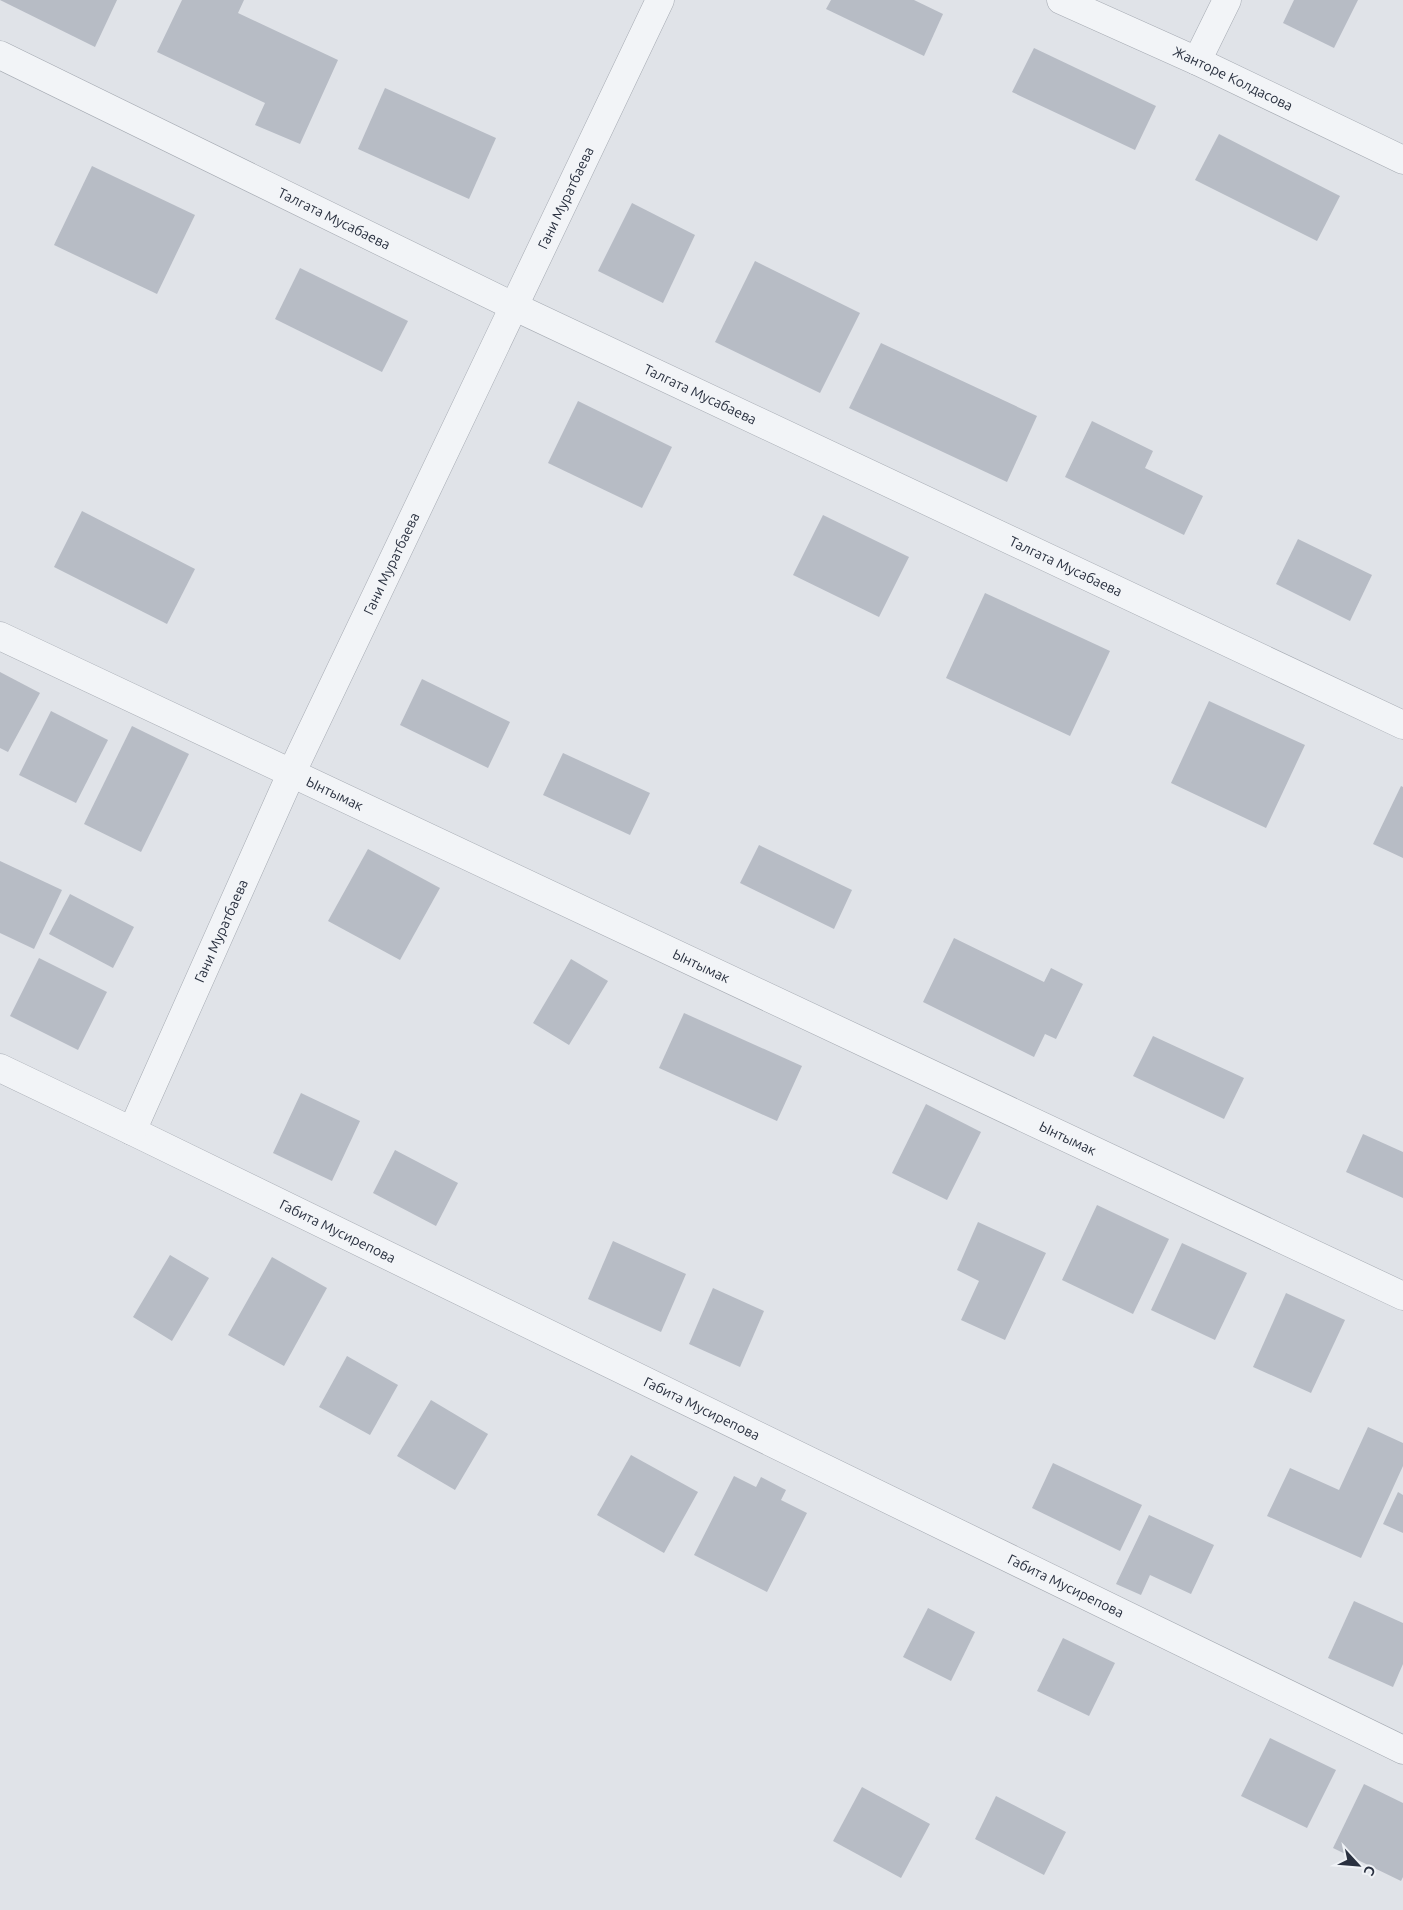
<svg xmlns="http://www.w3.org/2000/svg" width="1403" height="1910" viewBox="0 0 1403 1910" font-family="Ubuntu,sans-serif">
<rect width="100%" height="100%" fill="#e0e3e8"/>
<g fill="#b7bcc5">
<polygon points="0,0 117,0 95,47"/>
<polygon points="182,0 244,0 238,13 338,60 300,144 255,125 265,103 157,52"/>
<polygon points="831,0 914,0 943,14 924,56 826,9"/>
<polygon points="1294,0 1358,0 1334,48 1283,23"/>
<polygon points="1034,48 1156,106 1135,150 1012,92"/>
<polygon points="385,88 496,138 469,199 358,149"/>
<polygon points="1219,134 1340,196 1317,241 1195,180"/>
<polygon points="92,166 195,215 157,294 54,245"/>
<polygon points="632,203 695,235 663,303 598,271"/>
<polygon points="755,261 860,313 820,393 715,342"/>
<polygon points="300,268 408,321 382,372 275,319"/>
<polygon points="881,343 1037,416 1007,482 849,408"/>
<polygon points="578,401 672,447 642,508 548,463"/>
<polygon points="1092,421 1153,451 1145,468 1203,496 1184,535 1065,477"/>
<polygon points="82,511 195,569 167,624 54,567"/>
<polygon points="823,515 909,557 879,617 793,575"/>
<polygon points="1298,539 1372,575 1350,621 1276,584"/>
<polygon points="985,593 1110,651 1070,736 946,678"/>
<polygon points="0,672 40,693 8,752 0,748"/>
<polygon points="422,679 510,722 488,768 400,725"/>
<polygon points="1209,701 1305,745 1266,828 1171,783"/>
<polygon points="51,711 108,740 76,803 19,775"/>
<polygon points="132,726 189,754 141,852 84,824"/>
<polygon points="563,753 650,793 630,835 543,795"/>
<polygon points="1401,786 1403,787 1403,858 1373,844"/>
<polygon points="759,845 852,890 834,929 740,883"/>
<polygon points="368,849 440,888 400,960 328,921"/>
<polygon points="0,861 62,890 34,949 0,933"/>
<polygon points="70,894 134,927 113,968 49,934"/>
<polygon points="954,938 1044,982 1051,968 1083,984 1056,1039 1045,1034 1034,1057 923,1002"/>
<polygon points="39,958 107,992 78,1050 10,1016"/>
<polygon points="571,959 608,981 569,1045 533,1023"/>
<polygon points="684,1013 802,1066 777,1121 659,1068"/>
<polygon points="1153,1036 1244,1078 1224,1119 1133,1076"/>
<polygon points="301,1093 360,1121 332,1181 273,1153"/>
<polygon points="926,1104 981,1132 947,1200 892,1173"/>
<polygon points="1363,1134 1403,1152 1403,1198 1346,1172"/>
<polygon points="395,1150 458,1183 436,1226 373,1193"/>
<polygon points="1097,1205 1169,1239 1133,1314 1062,1280"/>
<polygon points="978,1222 1046,1253 1005,1340 961,1320 979,1281 957,1270"/>
<polygon points="613,1241 686,1274 661,1332 588,1299"/>
<polygon points="1182,1243 1247,1273 1215,1340 1151,1310"/>
<polygon points="170,1255 209,1278 172,1341 133,1317"/>
<polygon points="272,1257 327,1288 284,1366 228,1335"/>
<polygon points="713,1288 764,1311 740,1367 689,1344"/>
<polygon points="1286,1293 1345,1320 1311,1393 1253,1367"/>
<polygon points="347,1356 398,1385 370,1435 319,1407"/>
<polygon points="431,1400 488,1434 455,1490 397,1456"/>
<polygon points="1368,1427 1403,1443 1403,1466 1361,1558 1267,1516 1290,1468 1339,1490"/>
<polygon points="631,1455 698,1492 664,1553 597,1515"/>
<polygon points="1053,1463 1142,1505 1120,1551 1032,1508"/>
<polygon points="734,1476 756,1487 761,1477 786,1490 781,1500 807,1513 767,1592 694,1555"/>
<polygon points="1398,1492 1403,1495 1403,1533 1383,1524"/>
<polygon points="1149,1515 1214,1545 1191,1594 1150,1575 1141,1595 1116,1584"/>
<polygon points="1354,1601 1403,1623 1403,1664 1393,1687 1328,1658"/>
<polygon points="928,1608 975,1632 951,1681 903,1657"/>
<polygon points="1063,1638 1115,1663 1089,1716 1037,1691"/>
<polygon points="1270,1738 1336,1770 1307,1828 1241,1796"/>
<polygon points="1364,1784 1403,1803 1403,1877 1401,1881 1333,1848"/>
<polygon points="862,1787 930,1824 901,1878 833,1841"/>
<polygon points="996,1796 1066,1832 1044,1875 975,1839"/>
</g>
<g fill="none" stroke-linecap="round" stroke-linejoin="round">
<defs>
<g id="minor">
<path id="s1" d="M 1061,0 L 1197,61 L 1403,160"/>
<path id="s2" d="M 0,55 L 513,306 L 1403,725"/>
<polyline points="1197,61 1227,0"/>
<path id="s3" d="M 0,636 L 1403,1296"/>
<path id="s4" d="M 0,1068 L 132,1131 L 1403,1750"/>
<path id="s5" d="M 132,1131 L 291,774 L 660,0"/>
</g>
</defs>
<use href="#minor" stroke="#a5aab2" stroke-width="29"/>
<use href="#minor" stroke="#f2f4f7" stroke-width="28"/>
</g>
<g text-anchor="middle" dominant-baseline="central" stroke-width="4" stroke-linejoin="round" paint-order="stroke">
<g font-size="14" fill="#29303f" stroke="#eff2f6">
<text stroke="none"><textPath href="#s1" startOffset="189">Жанторе Колдасова</textPath></text>
<text stroke="none"><textPath href="#s5" startOffset="1029">Гани Муратбаева</textPath></text>
<text stroke="none"><textPath href="#s2" startOffset="372">Талгата Мусабаева</textPath></text>
<text stroke="none"><textPath href="#s2" startOffset="778">Талгата Мусабаева</textPath></text>
<text stroke="none"><textPath href="#s5" startOffset="624">Гани Муратбаева</textPath></text>
<text stroke="none"><textPath href="#s2" startOffset="1182">Талгата Мусабаева</textPath></text>
<text stroke="none"><textPath href="#s3" startOffset="370">Ынтымак</textPath></text>
<text stroke="none"><textPath href="#s5" startOffset="219">Гани Муратбаева</textPath></text>
<text stroke="none"><textPath href="#s3" startOffset="775">Ынтымак</textPath></text>
<text stroke="none"><textPath href="#s3" startOffset="1180">Ынтымак</textPath></text>
<text stroke="none"><textPath href="#s4" startOffset="375">Габита Мусирепова</textPath></text>
<text stroke="none"><textPath href="#s4" startOffset="780">Габита Мусирепова</textPath></text>
<text stroke="none"><textPath href="#s4" startOffset="1185">Габита Мусирепова</textPath></text>
</g>
</g>
<g transform="translate(1358 1865) rotate(116)" stroke="#eff2f6" stroke-width="4" paint-order="stroke">
<path d="M0-4L9 19L0 12L-9 19Z" fill="#29303f"/>
<text y="-8" font-size="14" font-weight="bold" text-anchor="middle" fill="#29303f">С</text>
</g>
</svg>
